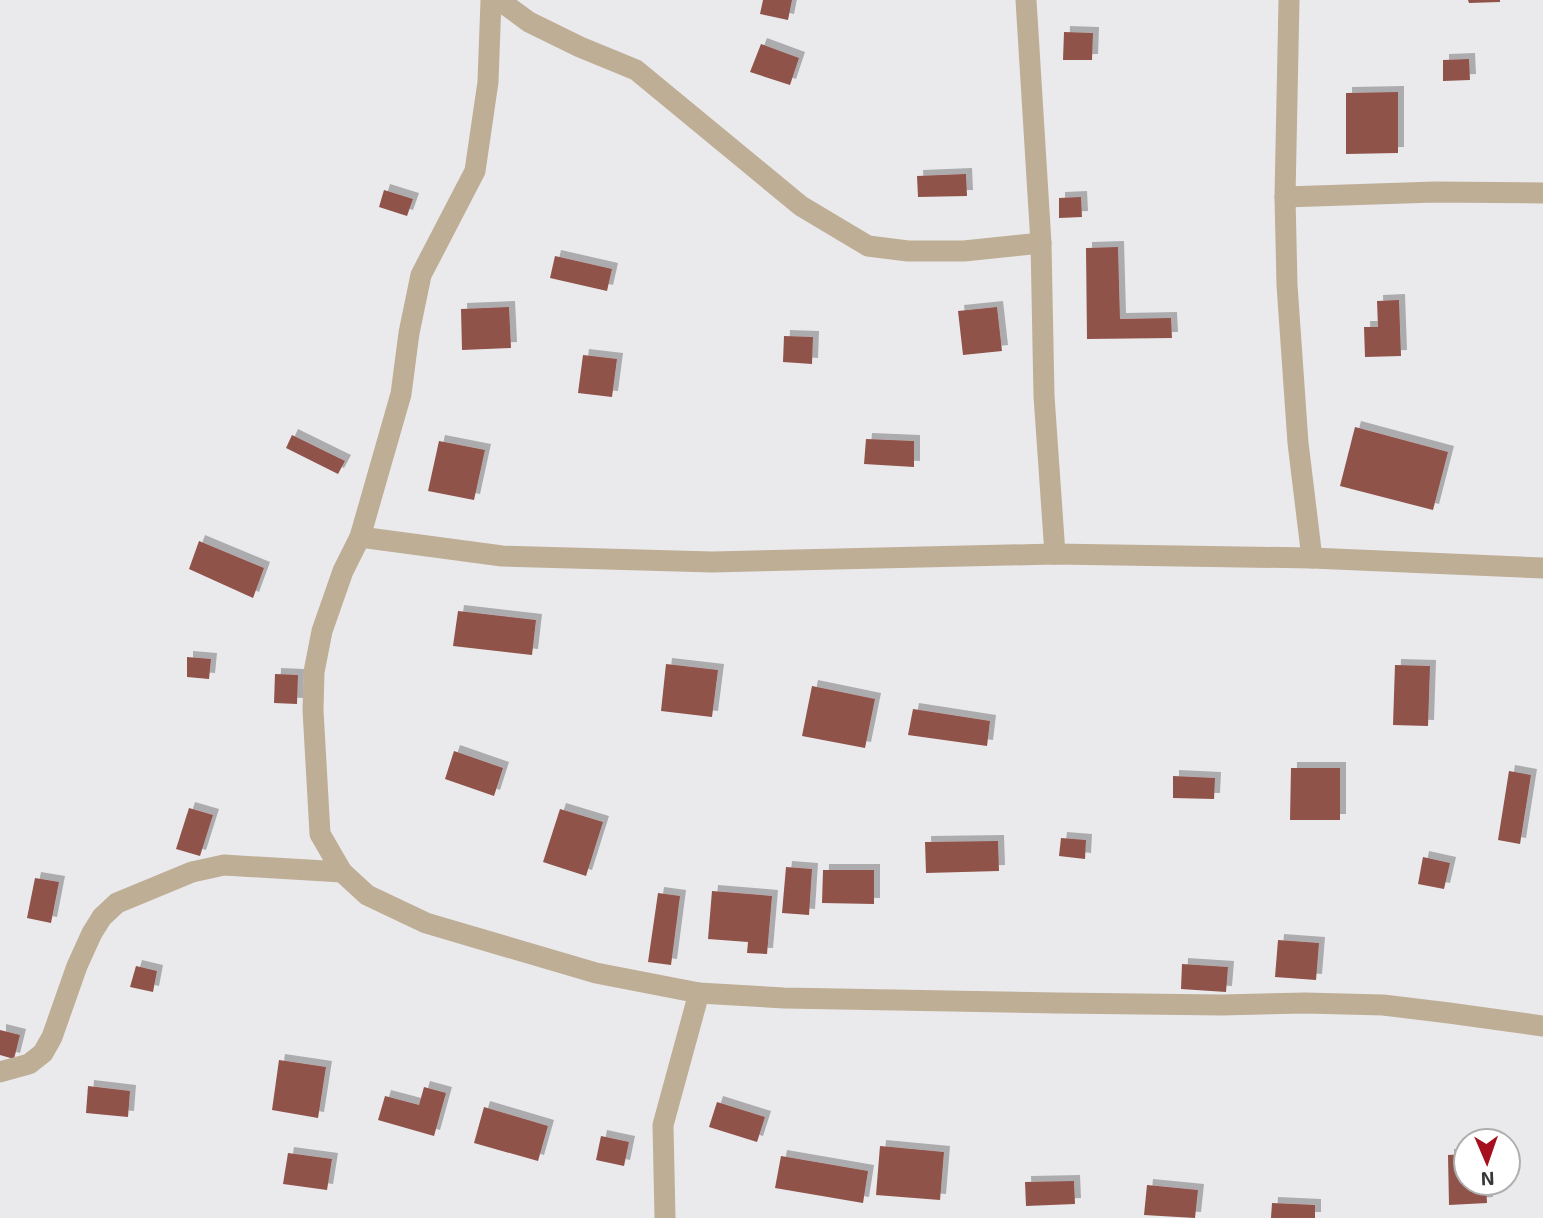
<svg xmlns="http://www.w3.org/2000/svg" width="1543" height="1218" viewBox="0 0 1543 1218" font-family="'Exo 2',sans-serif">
<defs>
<filter id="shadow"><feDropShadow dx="6" dy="-6" stdDeviation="0" flood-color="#0004"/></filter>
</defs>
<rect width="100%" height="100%" fill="#eaeaed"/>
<g fill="#90524a" filter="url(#shadow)">
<polygon points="763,0 792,0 788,20 760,14"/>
<polygon points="1468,0 1500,0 1500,2 1469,3"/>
<polygon points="1064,32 1093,33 1092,60 1063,60"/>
<polygon points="761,44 799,58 790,85 750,72"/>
<polygon points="1469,59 1470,80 1443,81 1443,60"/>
<polygon points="1398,92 1398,153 1346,154 1346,93"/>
<polygon points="966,174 967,196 918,197 917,176"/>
<polygon points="384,190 413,199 407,216 379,207"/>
<polygon points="1081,197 1082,217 1059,218 1059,198"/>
<polygon points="1118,247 1120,319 1171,318 1172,338 1087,339 1086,248"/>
<polygon points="555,256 612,269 607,291 550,278"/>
<polygon points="1399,300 1401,356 1365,357 1364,327 1378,327 1377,301"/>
<polygon points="509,307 511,348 462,350 461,309"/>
<polygon points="997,307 1002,351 963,355 958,311"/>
<polygon points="784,336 813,337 812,364 783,362"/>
<polygon points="583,355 617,359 612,397 578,393"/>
<polygon points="1355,427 1448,452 1433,510 1340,486"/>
<polygon points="292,435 345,461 338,474 286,448"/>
<polygon points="866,439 914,441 914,467 864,464"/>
<polygon points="439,441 485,450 474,500 428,491"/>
<polygon points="199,541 264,568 253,598 189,569"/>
<polygon points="458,611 536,620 532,655 453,646"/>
<polygon points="187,657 211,659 209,679 187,677"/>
<polygon points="666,664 718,670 712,717 661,711"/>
<polygon points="1395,665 1430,666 1428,726 1393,725"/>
<polygon points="275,674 298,675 297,704 274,703"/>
<polygon points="812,686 875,699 865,748 802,736"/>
<polygon points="913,709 990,721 987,746 908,735"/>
<polygon points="454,751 503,768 494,796 445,779"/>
<polygon points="1291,768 1340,768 1340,820 1290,820"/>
<polygon points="1509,771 1531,775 1520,844 1498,840"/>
<polygon points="1173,776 1215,778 1214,799 1173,798"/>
<polygon points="189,808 213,815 200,856 176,849"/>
<polygon points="560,809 603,822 586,876 543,862"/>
<polygon points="1061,838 1086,840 1085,859 1059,856"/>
<polygon points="998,841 999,871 926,873 925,842"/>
<polygon points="1423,857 1450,863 1444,889 1418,884"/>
<polygon points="786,867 812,869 809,915 782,913"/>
<polygon points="823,870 874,870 874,904 822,903"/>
<polygon points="35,878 59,882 51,923 27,918"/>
<polygon points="712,891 772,896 767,954 747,953 748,942 708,939"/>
<polygon points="658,893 680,896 671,965 648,962"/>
<polygon points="1278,940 1319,943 1316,980 1275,977"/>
<polygon points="1182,964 1228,967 1226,992 1181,989"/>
<polygon points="136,966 157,971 153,992 130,987"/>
<polygon points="0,1030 20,1035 14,1059 0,1055"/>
<polygon points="279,1060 326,1067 318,1118 272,1110"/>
<polygon points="88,1086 130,1091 128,1117 86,1113"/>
<polygon points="424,1087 446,1093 434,1136 378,1120 385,1096 419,1105"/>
<polygon points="717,1102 765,1117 757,1142 709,1127"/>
<polygon points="484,1107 548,1126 538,1161 474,1143"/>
<polygon points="601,1136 629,1142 624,1166 596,1160"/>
<polygon points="880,1146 944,1152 940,1200 876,1195"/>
<polygon points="288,1153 332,1159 327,1190 283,1184"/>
<polygon points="1466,1154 1466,1183 1486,1183 1487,1203 1449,1205 1448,1155"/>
<polygon points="781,1156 868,1171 863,1203 775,1188"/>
<polygon points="1074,1181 1075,1204 1026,1206 1025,1182"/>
<polygon points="1147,1185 1198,1190 1195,1218 1144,1215"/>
<polygon points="1272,1203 1315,1205 1315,1218 1271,1218"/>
</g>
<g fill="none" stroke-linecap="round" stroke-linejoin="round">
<g stroke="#bfae96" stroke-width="21">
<polyline points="491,0 488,82 475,171 421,275 409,333 401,394 360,537 343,571 322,631 314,672 313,710 320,834 342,872 367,895 426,923 596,973 699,993 784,998 1058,1003 1222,1005 1305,1003 1383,1005 1449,1013 1543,1026"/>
<polyline points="499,0 529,22 580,47 636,70 801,206 868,246 908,251 964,251 1041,243"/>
<polyline points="1026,0 1041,243 1044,396 1055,554"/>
<polyline points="1289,0 1285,197 1287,285 1298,443 1312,558"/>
<polyline points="1285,197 1435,192 1543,193"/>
<polyline points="360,537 502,556 712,562 1055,554 1312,558 1543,568"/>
<polyline points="0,1072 29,1064 43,1053 52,1037 77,966 92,933 102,917 117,903 192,872 224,865 342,872"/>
<polyline points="665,1218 663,1125 699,993"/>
</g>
</g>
<g transform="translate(1487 1162) rotate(178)"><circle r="33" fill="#ffffff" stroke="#afafaf" stroke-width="2"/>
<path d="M0-5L12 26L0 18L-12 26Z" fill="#a60f1e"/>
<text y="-10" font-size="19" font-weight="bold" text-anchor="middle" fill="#373738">N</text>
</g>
</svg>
